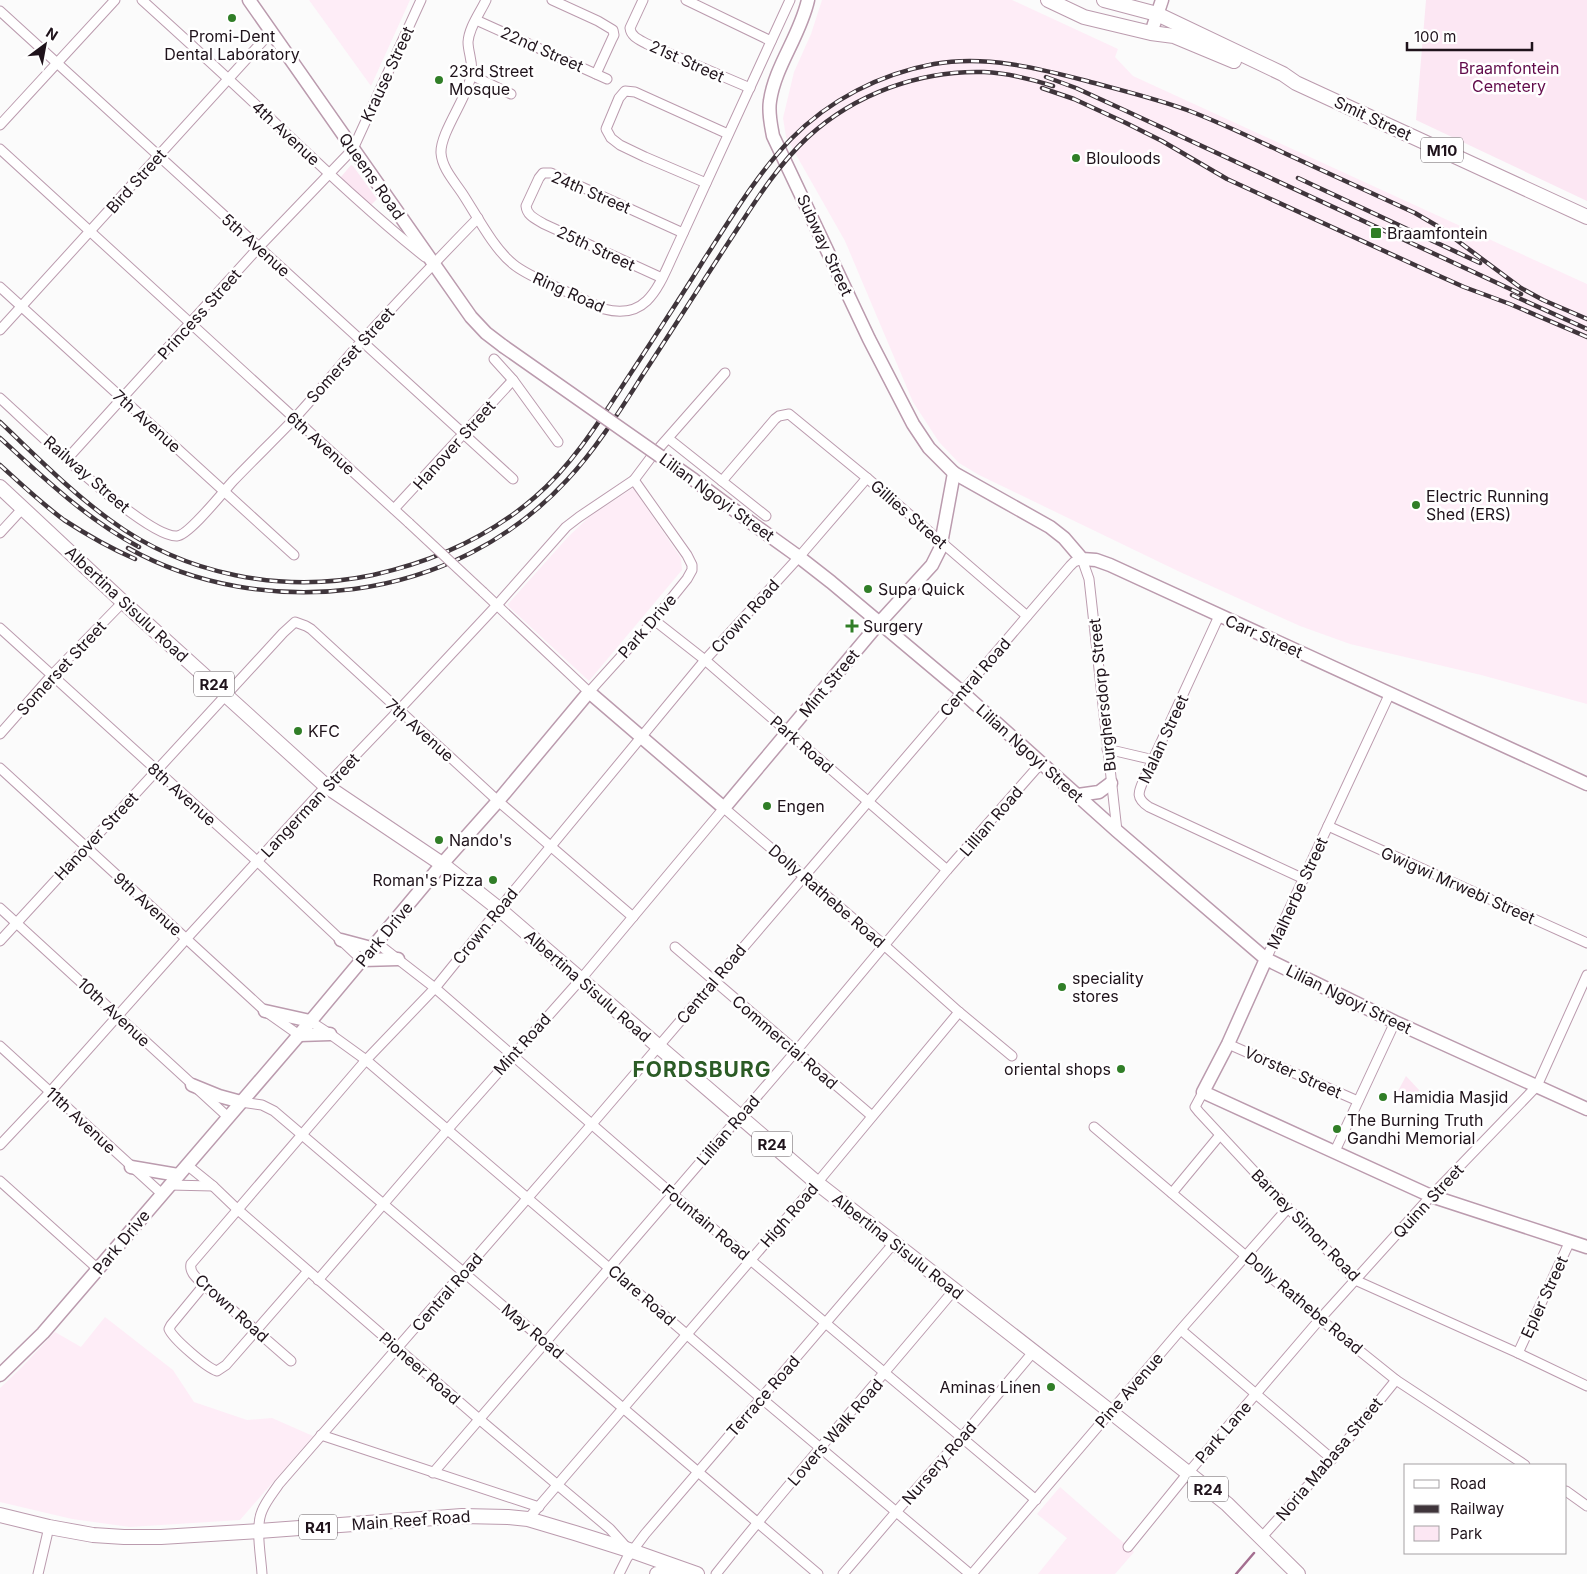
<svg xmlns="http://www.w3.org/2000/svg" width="1587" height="1574" viewBox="0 0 1587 1574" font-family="Inter,sans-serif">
<rect width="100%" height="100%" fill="#fbfbfb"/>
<g fill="#feedf7">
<polygon points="309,0 410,0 371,86"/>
<polygon points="822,0 1012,0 1118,49 1115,57 1133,76 1587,284 1587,704 1481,675 1350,644 1300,626 1180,572 979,475 959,463 939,442 913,402 845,241 786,137 783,118 794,72 811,34"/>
<polygon points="633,488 681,558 682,570 589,681 507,605 568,537 589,517"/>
<polygon points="105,1317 173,1370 194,1402 247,1420 272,1418 313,1436 240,1520 130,1527 72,1519 0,1502 0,1388 21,1368 55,1332 81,1347"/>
<polygon points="1060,1487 1134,1552 1115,1574 1038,1574 1067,1538 1037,1514"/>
</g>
<g fill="#fce7f3">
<polygon points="1426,0 1587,0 1587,201 1416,120"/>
<polygon points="351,165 353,166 377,199 371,205 341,177"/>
<polygon points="1406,1076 1420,1091 1406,1101 1398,1091"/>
</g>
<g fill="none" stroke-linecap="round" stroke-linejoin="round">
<polyline stroke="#a46e90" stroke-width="2.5" points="1236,1574 1254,1553"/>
<defs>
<g id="street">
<path d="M 142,0 C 185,39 229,79 271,119 C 321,166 371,214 425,257"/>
<path d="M 486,0 C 480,13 469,27 468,42 C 468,53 474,64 471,76 C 467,98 440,133 441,153 C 442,168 454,181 462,193 C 476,214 493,248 513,264 C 525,274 541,280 556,287 C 572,294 588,302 604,309 C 648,321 659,285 674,253 L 790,0"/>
<polyline points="552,0 598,21 613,30 614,35 612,39 596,74"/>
<path d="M 643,0 L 630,28 C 631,37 640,40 647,44 L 750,88"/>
<polyline points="686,0 771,41"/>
<polyline points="0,11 513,479"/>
<polyline points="476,20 607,79"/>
<polyline points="471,75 511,94"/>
<polyline points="0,125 115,0"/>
<polyline points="0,149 409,523"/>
<polyline points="706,183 645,157 620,145 611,138 606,129 619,98 625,91 635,92 728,134"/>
<path d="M 662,278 L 544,224 C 536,219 527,216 526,206 L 539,178 L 543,173 L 551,173 L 683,233"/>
<polyline points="0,287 294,555"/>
<polyline points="0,330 271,32"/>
<polyline points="494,359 513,380 558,442"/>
<path d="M 0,398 C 28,423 145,538 177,536 C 189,535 223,492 233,481 C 253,460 274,440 294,419 C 317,394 339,367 361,342 C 399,300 438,259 478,218"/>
<polyline points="669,439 766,516"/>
<polyline points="67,459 259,247 353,149 421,0"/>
<polyline points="722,481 775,419 779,416 789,414 867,478 1027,616"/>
<polyline points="394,509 513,380"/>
<polyline points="0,533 23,508"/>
<polyline points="483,592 589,692 654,620 687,579 692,570 692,565 687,555 634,480"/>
<path d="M 1219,616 L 1145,777 C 1139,791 1134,797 1149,807 L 1304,879"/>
<polyline points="654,620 705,660 947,870"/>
<polyline points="0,628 258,862 362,960"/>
<polyline points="0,734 52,675 123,602"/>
<polyline points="1107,749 1154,760"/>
<polyline points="0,768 265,1011 299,1035"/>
<polyline points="1328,826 1587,943"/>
<polyline points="0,908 228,1117"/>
<polyline points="0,941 283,633 295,622 306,626 311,629 498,801 633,917"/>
<polyline points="377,943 435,988 672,1194 1036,1500"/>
<polyline points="675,947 872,1116"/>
<polyline points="1266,959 1390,693"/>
<polyline points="310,1021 330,1034 366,1060 761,1398 970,1574"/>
<polyline points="1228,1044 1358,1101"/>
<polyline points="0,1046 162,1194"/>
<polyline points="1203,1092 1195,1107 1199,1112 1355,1280 1518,1353 1587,1386"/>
<polyline points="241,1102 262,1105 274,1111 818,1574"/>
<polyline points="1094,1127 1320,1319 1396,1380 1525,1465"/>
<polyline points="0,1145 50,1092 187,938 326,786 398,711 497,605 566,527 579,517 634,480 652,456 725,373"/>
<polyline points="1335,1151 1395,1022"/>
<polyline points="187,1165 213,1186 237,1209 479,1419 610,1529 628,1549"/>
<polyline points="0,1181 98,1269"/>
<polyline points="169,1185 213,1186"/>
<polyline points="1172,1193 1220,1135"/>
<polyline points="318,1280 448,1129 581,979 724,808 884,945 959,1012 1012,1056"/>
<path d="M 204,1285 L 171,1325 L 169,1329 C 173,1339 207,1368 217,1371 L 226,1365 L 308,1271"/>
<polyline points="1181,1330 1332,1459"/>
<polyline points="1518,1353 1570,1241"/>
<path d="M 291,1361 L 204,1285 C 198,1279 189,1273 191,1264 L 366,1060 L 435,988 L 499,909 L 705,660 L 799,557 L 867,478"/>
<polyline points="321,1435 539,1507"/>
<polyline points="433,1473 796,1051 947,870 1042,762"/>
<polyline points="1566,1491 1587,1506"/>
<polyline points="528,1519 817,1183 959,1012"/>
<polyline points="1261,1538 1332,1459 1396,1380"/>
<polyline points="1128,1547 1188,1473 1320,1319 1431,1196 1537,1086 1587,975"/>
<polyline points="38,1574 49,1527"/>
<path d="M 262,1574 C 261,1556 255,1527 262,1511 C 266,1501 273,1493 279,1484 L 592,1124 L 1070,566 L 1074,562 L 1082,559 L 1089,579 L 1117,831"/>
<polyline points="619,1574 627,1558 645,1534 894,1243"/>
<path d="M 716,1574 C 793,1477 875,1385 954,1290"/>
<polyline points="843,1574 896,1512 962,1437 1034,1351"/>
<polyline points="972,1574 1183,1327 1288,1208"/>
</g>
<g id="secondary">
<polyline points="249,0 471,317 486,333 503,346"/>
<path d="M 808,0 C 800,36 775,66 770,101 C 768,113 771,125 773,136 L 869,339 L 913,424 L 929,448 L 954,473 L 1050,527 L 1064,538 L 1082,559 L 1096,560 L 1110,565 L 1587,784"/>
<polyline points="1151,33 1162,0"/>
<polyline points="753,524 799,557 831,582 962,692 1117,831 1266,959 1395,1022 1587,1109"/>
<polyline points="1078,795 1099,792 1111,783"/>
<polyline points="341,940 371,948"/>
<polyline points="1266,959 1228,1044 1203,1092 1431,1196 1587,1247"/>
<polyline points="362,960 398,959"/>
<polyline points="265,1011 310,1021"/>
<polyline points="299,1035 330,1034"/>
<polyline points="192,1085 219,1096 241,1102"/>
<polyline points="131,1167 178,1175"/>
<polyline points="0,1375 43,1333 98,1269 299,1035 442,864 498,801 589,692 724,808 880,622 932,565 940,549 954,473"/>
</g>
<g id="primary">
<polyline points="1048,0 1084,17 1151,33 1174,36 1234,61"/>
<polyline points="1104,0 1157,14 1283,74 1296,83 1587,217"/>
<polyline points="0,487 123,602 326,786 442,864 499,909 817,1183 1111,1412 1227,1504 1298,1574"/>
<polyline points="0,1515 49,1527 93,1535 124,1537 161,1537 259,1531 462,1516 508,1517 528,1519 575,1533 632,1551 697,1574"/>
<polyline points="657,1574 682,1573"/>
</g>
</defs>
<use href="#street" stroke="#bb9bae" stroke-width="11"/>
<use href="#secondary" stroke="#bb9bae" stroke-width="15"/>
<use href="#primary" stroke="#bb9bae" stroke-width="16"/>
<use href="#street" stroke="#fff" stroke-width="9"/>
<use href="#secondary" stroke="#fff" stroke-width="12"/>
<use href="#primary" stroke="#fff" stroke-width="14"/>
<defs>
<g id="rail">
<polyline points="1046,77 1076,88 1124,110 1521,294"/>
<polyline points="1042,88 1074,99 1126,123 1162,141 1227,179 1417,266 1464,287 1510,304 1587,337"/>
<polyline points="1298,178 1480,263"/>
<polyline points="1512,295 1587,329"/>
<path d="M 0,422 C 36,456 70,491 110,520 C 184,575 283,594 373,575 C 432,562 489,537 535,497 C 572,465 599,422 625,382 C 652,341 679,300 705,258 C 731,218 757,174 791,139 C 829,100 880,74 934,64 C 986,55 1037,68 1087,81 C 1120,90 1154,98 1187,110 C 1219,122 1250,137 1282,152 C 1326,172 1371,193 1415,213 L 1439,227 L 1521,288 L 1543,300 L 1587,319"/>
<path d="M 0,438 C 44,478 86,519 139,547"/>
<path d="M 0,465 C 21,484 41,503 64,520 C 87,535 110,548 135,559"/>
<path d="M 128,548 C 196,586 277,599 354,589 C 436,578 511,541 567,480 C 596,449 619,412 642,376 C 673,329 703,281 734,234 C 756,200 778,165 808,137 C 855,94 920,70 984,72 C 1007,73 1031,79 1053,86"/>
</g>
</defs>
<use href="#rail" stroke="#3f353b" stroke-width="4.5"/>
<use href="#rail" stroke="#fff" stroke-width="2.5" stroke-dasharray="8" stroke-linecap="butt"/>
<defs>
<polyline id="street-bridge" points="409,523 483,592"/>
<polyline id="secondary-bridge" points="503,346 694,480 753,524"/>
</defs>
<use href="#street-bridge" stroke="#bb9bae" stroke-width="11" stroke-linecap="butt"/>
<use href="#secondary-bridge" stroke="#bb9bae" stroke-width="15" stroke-linecap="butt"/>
<use href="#street-bridge" stroke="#fff" stroke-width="9"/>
<use href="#secondary-bridge" stroke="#fff" stroke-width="12"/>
</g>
<g fill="#307e27" stroke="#fff" stroke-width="2">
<circle cx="232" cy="18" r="5"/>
<circle cx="439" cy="80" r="5"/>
<circle cx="1076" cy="158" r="5"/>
<rect x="1370" y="227" width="12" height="12" rx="2.5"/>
<circle cx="1416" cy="505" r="5"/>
<circle cx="868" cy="589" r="5"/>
<path d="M849.5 618.5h5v5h5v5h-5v5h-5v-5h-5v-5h5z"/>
<circle cx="298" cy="731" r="5"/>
<circle cx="767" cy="806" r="5"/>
<circle cx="439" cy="840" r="5"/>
<circle cx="493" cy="880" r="5"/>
<circle cx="1062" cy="987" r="5"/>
<circle cx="1121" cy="1069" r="5"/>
<circle cx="1383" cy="1097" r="5"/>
<circle cx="1337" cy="1129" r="5"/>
<circle cx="1051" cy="1387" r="5"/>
</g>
<g text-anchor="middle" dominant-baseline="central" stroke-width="5" stroke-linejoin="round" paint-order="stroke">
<g fill="#fff" stroke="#625a5f" stroke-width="1">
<rect x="1421" y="137.5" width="42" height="25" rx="4"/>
<rect x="194" y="671.5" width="40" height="25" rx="4"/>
<rect x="752" y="1131.5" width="40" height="25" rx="4"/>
<rect x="1188" y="1476.5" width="40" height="25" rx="4"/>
<rect x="299" y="1514.5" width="38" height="25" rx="4"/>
</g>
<g font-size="15" font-weight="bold" fill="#1f131b">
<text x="1442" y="150">M10</text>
<text x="214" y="684">R24</text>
<text x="772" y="1144">R24</text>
<text x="1208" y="1489">R24</text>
<text x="318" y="1527">R41</text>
</g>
<g font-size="16" fill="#1f131b" stroke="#fff" text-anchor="start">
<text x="232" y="36" text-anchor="middle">Promi-Dent<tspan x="232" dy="18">Dental Laboratory</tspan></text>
<text x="449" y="71">23rd Street<tspan x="449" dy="18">Mosque</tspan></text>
<text x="1086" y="158">Blouloods</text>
<text x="1387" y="233">Braamfontein</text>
<text x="1426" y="496">Electric Running<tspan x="1426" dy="18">Shed (ERS)</tspan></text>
<text x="878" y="589">Supa Quick</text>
<text x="863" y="626">Surgery</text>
<text x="308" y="731">KFC</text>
<text x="777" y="806">Engen</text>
<text x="449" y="840">Nando's</text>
<text x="483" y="880" text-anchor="end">Roman's Pizza</text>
<text x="1072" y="978">speciality<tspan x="1072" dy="18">stores</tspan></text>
<text x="1111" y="1069" text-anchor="end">oriental shops</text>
<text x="1393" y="1097">Hamidia Masjid</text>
<text x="1347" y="1120">The Burning Truth<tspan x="1347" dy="18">Gandhi Memorial</tspan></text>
<text x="1041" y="1387" text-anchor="end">Aminas Linen</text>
</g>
<g font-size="16" fill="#1f131b" stroke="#fff">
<text transform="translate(542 49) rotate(24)">22nd Street</text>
<text transform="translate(687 61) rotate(24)">21st Street</text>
<text transform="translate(387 74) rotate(-65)">Krause Street</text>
<text transform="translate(1373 118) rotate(25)">Smit Street</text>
<text transform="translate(286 133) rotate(43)">4th Avenue</text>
<text transform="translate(372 176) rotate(55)">Queens Road</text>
<text transform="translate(136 181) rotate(-48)">Bird Street</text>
<text transform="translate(591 192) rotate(23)">24th Street</text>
<text transform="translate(256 245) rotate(42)">5th Avenue</text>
<text transform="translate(825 245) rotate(65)">Subway Street</text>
<text transform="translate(596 248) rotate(25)">25th Street</text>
<text transform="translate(569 292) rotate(24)">Ring Road</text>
<text transform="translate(199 314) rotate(-48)">Princess Street</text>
<text transform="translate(350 355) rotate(-48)">Somerset Street</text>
<text transform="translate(147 421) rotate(42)">7th Avenue</text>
<text transform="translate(321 443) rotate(42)">6th Avenue</text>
<text transform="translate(454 445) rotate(-48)">Hanover Street</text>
<text transform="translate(87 474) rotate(41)">Railway Street</text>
<text transform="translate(717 497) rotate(36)">Lilian Ngoyi Street</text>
<text transform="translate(909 514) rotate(41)">Gillies Street</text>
<text transform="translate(127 604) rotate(43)">Albertina Sisulu Road</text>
<text transform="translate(745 616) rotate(-48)">Crown Road</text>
<text transform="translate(647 626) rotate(-49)">Park Drive</text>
<text transform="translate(1264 636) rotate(24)">Carr Street</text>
<text transform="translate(61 668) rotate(-47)">Somerset Street</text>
<text transform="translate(975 677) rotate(-49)">Central Road</text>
<text transform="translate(829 683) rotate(-50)">Mint Street</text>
<text transform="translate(1102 695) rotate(-96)">Burghersdorp Street</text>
<text transform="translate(420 730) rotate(42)">7th Avenue</text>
<text transform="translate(1163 739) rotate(-65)">Malan Street</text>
<text transform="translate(802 744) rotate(41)">Park Road</text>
<text transform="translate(1030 753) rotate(42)">Lilian Ngoyi Street</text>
<text transform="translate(182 794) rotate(42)">8th Avenue</text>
<text transform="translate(310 805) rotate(-47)">Langerman Street</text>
<text transform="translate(991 821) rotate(-49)">Lillian Road</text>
<text transform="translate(96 836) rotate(-47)">Hanover Street</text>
<text transform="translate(1458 885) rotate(24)">Gwigwi Mrwebi Street</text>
<text transform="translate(1297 893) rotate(-65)">Malherbe Street</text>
<text transform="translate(827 896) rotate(41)">Dolly Rathebe Road</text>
<text transform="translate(148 904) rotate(42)">9th Avenue</text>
<text transform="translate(485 926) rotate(-51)">Crown Road</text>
<text transform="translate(384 934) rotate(-50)">Park Drive</text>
<text transform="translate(711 984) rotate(-50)">Central Road</text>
<text transform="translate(588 986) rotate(41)">Albertina Sisulu Road</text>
<text transform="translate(1349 999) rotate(26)">Lilian Ngoyi Street</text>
<text transform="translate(114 1012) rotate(43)">10th Avenue</text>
<text transform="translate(785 1042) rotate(41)">Commercial Road</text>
<text transform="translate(522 1044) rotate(-48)">Mint Road</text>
<text transform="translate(1293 1072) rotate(24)">Vorster Street</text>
<text transform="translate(81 1120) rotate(43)">11th Avenue</text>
<text transform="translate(728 1130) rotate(-49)">Lillian Road</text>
<text transform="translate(1428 1201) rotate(-47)">Quinn Street</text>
<text transform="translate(789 1215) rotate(-49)">High Road</text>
<text transform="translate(706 1222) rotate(40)">Fountain Road</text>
<text transform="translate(1306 1225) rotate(46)">Barney Simon Road</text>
<text transform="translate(121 1242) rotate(-50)">Park Drive</text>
<text transform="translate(898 1246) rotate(38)">Albertina Sisulu Road</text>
<text transform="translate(447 1292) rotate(-49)">Central Road</text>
<text transform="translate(642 1295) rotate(41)">Clare Road</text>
<text transform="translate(1544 1297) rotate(-65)">Epler Street</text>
<text transform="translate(1304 1303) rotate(40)">Dolly Rathebe Road</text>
<text transform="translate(232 1308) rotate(42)">Crown Road</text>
<text transform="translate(533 1331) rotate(40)">May Road</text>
<text transform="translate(420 1368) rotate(41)">Pioneer Road</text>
<text transform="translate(1129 1390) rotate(-49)">Pine Avenue</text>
<text transform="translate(763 1396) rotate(-49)">Terrace Road</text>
<text transform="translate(835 1432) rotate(-49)">Lovers Walk Road</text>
<text transform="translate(1223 1432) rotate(-49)">Park Lane</text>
<text transform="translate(1329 1459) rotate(-50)">Noria Mabasa Street</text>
<text transform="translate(939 1463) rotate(-49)">Nursery Road</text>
<text transform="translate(411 1520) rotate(-4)">Main Reef Road</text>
</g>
<g font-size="16" fill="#620c4b" stroke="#fff">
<text x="1509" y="68">Braamfontein<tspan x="1509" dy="18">Cemetery</tspan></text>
</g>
<g font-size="21" font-weight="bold" letter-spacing="1" fill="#2c5c26" stroke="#fff">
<text x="702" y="1069">FORDSBURG</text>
</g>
</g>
<rect x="1404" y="1464" width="162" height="90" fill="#ffffff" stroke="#a5a1a4"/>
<rect x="1414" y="1480" width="25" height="8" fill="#ffffff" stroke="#a5a1a4"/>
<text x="1450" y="1489" font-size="15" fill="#1f131b">Road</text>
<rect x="1414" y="1505" width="25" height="8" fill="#3f353b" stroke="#a5a1a4"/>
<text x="1450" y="1514" font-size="15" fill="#1f131b">Railway</text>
<rect x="1414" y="1526" width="25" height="15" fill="#fce7f3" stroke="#a5a1a4"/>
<text x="1450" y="1539" font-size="15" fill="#1f131b">Park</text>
<g transform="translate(45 45) rotate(32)" stroke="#ffffff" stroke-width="4" paint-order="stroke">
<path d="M0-4L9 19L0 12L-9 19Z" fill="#1f131b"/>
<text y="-8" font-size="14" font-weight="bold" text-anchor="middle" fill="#1f131b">N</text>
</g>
<path d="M1407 42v8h125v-8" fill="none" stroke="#1f131b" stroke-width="2.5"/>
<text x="1414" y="42" font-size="15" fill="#1f131b" stroke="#ffffff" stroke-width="4" paint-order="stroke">100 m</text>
</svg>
